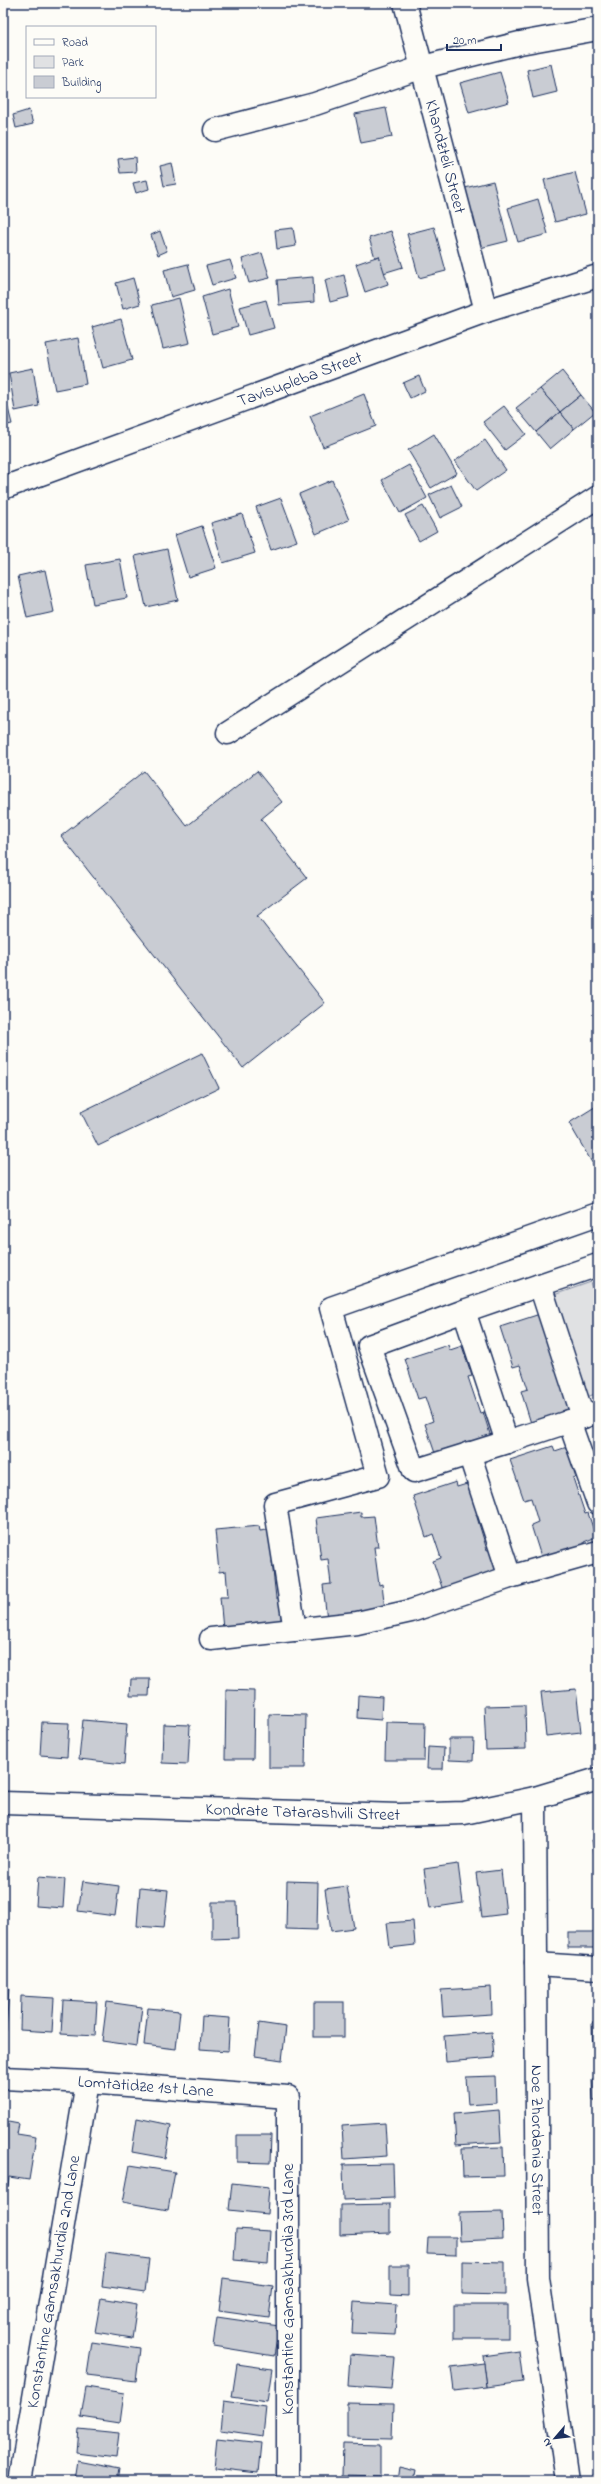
<svg xmlns="http://www.w3.org/2000/svg" width="601" height="2484" viewBox="0 0 601 2484" font-family="'Indie Flower',sans-serif">
<rect width="100%" height="100%" fill="#fdfcf7"/>
<filter id="ink" filterUnits="userSpaceOnUse"><feTurbulence type="fractalNoise" baseFrequency=".025" numOctaves="2"/><feDisplacementMap in="SourceGraphic" scale="8" xChannelSelector="R" yChannelSelector="G"/><feConvolveMatrix kernelMatrix="1 2 1 2 8 2 1 2 1" color-interpolation-filters="sRGB"/></filter>
<g filter="url(#ink)">
<polygon fill="#e0e1e3" stroke="#7e88a0" points="591,1282 598,1303 598,1393 581,1399 548,1297"/>
<g fill="#c9ccd3" stroke="#1b2f5e">
<polygon points="551,64 557,92 533,98 527,70"/>
<polygon points="500,72 509,102 469,113 460,83"/>
<polygon points="386,108 392,137 361,143 355,114"/>
<polygon points="29,110 33,124 16,128 13,115"/>
<polygon points="135,157 136,172 120,173 118,159"/>
<polygon points="172,163 176,184 164,186 160,166"/>
<polygon points="575,172 586,214 555,222 544,180"/>
<polygon points="147,180 149,189 136,193 133,183"/>
<polygon points="493,181 508,241 476,249 461,189"/>
<polygon points="538,199 548,234 518,242 508,208"/>
<polygon points="434,227 446,271 419,278 407,234"/>
<polygon points="293,228 296,246 277,249 275,230"/>
<polygon points="160,231 167,251 158,255 151,235"/>
<polygon points="391,231 403,267 380,274 369,238"/>
<polygon points="262,253 270,278 249,283 242,259"/>
<polygon points="379,256 388,284 365,292 356,264"/>
<polygon points="230,260 236,278 212,285 206,266"/>
<polygon points="188,264 195,290 171,297 164,270"/>
<polygon points="344,275 349,297 330,302 325,280"/>
<polygon points="313,277 314,302 279,305 277,280"/>
<polygon points="133,278 140,304 123,309 116,283"/>
<polygon points="228,289 238,327 212,334 202,297"/>
<polygon points="179,298 190,343 163,349 152,305"/>
<polygon points="266,300 274,328 248,335 240,307"/>
<polygon points="121,319 132,360 103,368 92,327"/>
<polygon points="78,338 86,384 55,390 46,344"/>
<polygon points="33,368 39,406 15,411 9,373"/>
<polygon points="562,371 581,395 560,412 540,389"/>
<polygon points="419,376 425,391 410,398 403,383"/>
<polygon points="3,388 12,424 3,426"/>
<polygon points="540,389 560,412 536,432 516,408"/>
<polygon points="364,394 376,426 323,447 310,416"/>
<polygon points="581,395 595,412 574,429 560,412"/>
<polygon points="504,406 526,434 505,450 483,422"/>
<polygon points="560,412 574,429 550,449 536,432"/>
<polygon points="434,434 457,473 431,488 408,450"/>
<polygon points="485,440 506,470 476,491 455,461"/>
<polygon points="409,465 427,498 400,513 382,480"/>
<polygon points="332,480 349,520 316,534 299,494"/>
<polygon points="451,485 462,507 440,518 429,495"/>
<polygon points="281,498 297,541 271,550 256,507"/>
<polygon points="423,506 437,531 419,541 405,515"/>
<polygon points="242,514 255,553 223,563 211,523"/>
<polygon points="202,526 216,568 188,577 175,535"/>
<polygon points="167,549 178,600 146,607 135,556"/>
<polygon points="120,559 127,598 93,604 86,565"/>
<polygon points="45,570 54,612 27,618 18,576"/>
<polygon points="144,771 187,826 257,771 282,802 261,819 307,878 257,916 325,1003 243,1068 61,836"/>
<polygon points="202,1053 219,1088 98,1146 81,1112"/>
<polygon points="598,1105 598,1173 569,1123"/>
<polygon points="543,1313 577,1419 534,1433 521,1391 528,1389 520,1365 513,1367 500,1327"/>
<polygon points="448,1345 450,1350 462,1346 472,1376 468,1377 480,1413 483,1412 491,1437 439,1465 425,1424 433,1421 425,1397 418,1399 405,1359"/>
<polygon points="553,1446 555,1451 567,1447 577,1477 573,1478 585,1514 588,1513 596,1537 584,1542 587,1552 544,1566 531,1525 538,1522 531,1498 524,1500 510,1460"/>
<polygon points="456,1482 457,1487 470,1483 480,1513 476,1514 487,1550 491,1549 499,1574 447,1602 433,1561 441,1558 433,1534 426,1537 413,1496"/>
<polygon points="361,1512 361,1517 374,1516 378,1547 374,1547 379,1585 382,1584 385,1610 328,1628 323,1585 331,1584 328,1559 321,1560 316,1518"/>
<polygon points="259,1526 260,1531 273,1529 276,1560 272,1561 276,1598 279,1598 282,1624 224,1640 220,1597 228,1597 226,1571 219,1572 215,1530"/>
<polygon points="131,1679 150,1679 149,1696 130,1696"/>
<polygon points="576,1689 581,1732 546,1736 541,1692"/>
<polygon points="226,1690 254,1691 253,1759 225,1759"/>
<polygon points="358,1695 382,1697 381,1720 357,1718"/>
<polygon points="525,1705 526,1749 486,1750 484,1706"/>
<polygon points="269,1714 306,1715 305,1768 269,1768"/>
<polygon points="83,1720 127,1724 124,1764 79,1759"/>
<polygon points="42,1722 69,1723 67,1757 40,1755"/>
<polygon points="386,1722 425,1723 424,1760 385,1760"/>
<polygon points="163,1724 190,1725 188,1764 162,1763"/>
<polygon points="449,1739 474,1739 473,1761 449,1760"/>
<polygon points="428,1747 444,1748 443,1769 427,1769"/>
<polygon points="598,1839 598,1873 592,1840"/>
<polygon points="458,1864 463,1903 430,1908 424,1869"/>
<polygon points="501,1870 506,1914 482,1917 476,1873"/>
<polygon points="38,1877 65,1879 63,1908 36,1906"/>
<polygon points="83,1881 119,1886 115,1916 78,1911"/>
<polygon points="287,1881 318,1882 317,1930 286,1929"/>
<polygon points="347,1886 354,1928 331,1931 325,1889"/>
<polygon points="140,1887 168,1890 164,1928 137,1926"/>
<polygon points="212,1902 237,1902 238,1938 212,1939"/>
<polygon points="413,1921 415,1945 390,1948 387,1923"/>
<rect x="568" y="1932" width="27" height="16"/>
<polygon points="491,1987 492,2014 443,2017 441,1990"/>
<polygon points="3,1988 9,1988 6,2031 3,2031"/>
<polygon points="21,1996 54,1998 52,2032 20,2030"/>
<polygon points="63,2000 97,2002 95,2036 61,2034"/>
<polygon points="107,2002 142,2007 137,2046 102,2041"/>
<rect x="314" y="2002" width="30" height="35"/>
<polygon points="148,2008 180,2011 176,2049 144,2045"/>
<polygon points="202,2016 230,2018 228,2051 200,2049"/>
<polygon points="259,2023 286,2027 282,2060 255,2056"/>
<polygon points="592,2023 598,2023 598,2054 593,2054"/>
<polygon points="492,2032 494,2058 446,2062 444,2036"/>
<polygon points="495,2076 496,2103 468,2105 466,2077"/>
<polygon points="592,2080 598,2080 598,2100 593,2100"/>
<polygon points="499,2110 501,2142 456,2145 454,2114"/>
<polygon points="137,2118 171,2125 165,2158 132,2152"/>
<polygon points="3,2121 19,2124 17,2134 36,2137 29,2180 9,2177 8,2186 3,2185"/>
<polygon points="385,2123 387,2156 344,2159 342,2126"/>
<polygon points="237,2135 271,2135 270,2163 237,2162"/>
<polygon points="595,2146 598,2146 598,2186"/>
<polygon points="503,2147 504,2176 463,2177 462,2148"/>
<polygon points="393,2164 394,2198 344,2200 343,2165"/>
<polygon points="130,2165 175,2172 168,2210 123,2202"/>
<polygon points="232,2183 269,2187 267,2214 229,2210"/>
<polygon points="596,2189 598,2189 598,2222"/>
<polygon points="390,2204 390,2233 340,2235 340,2205"/>
<polygon points="502,2212 503,2239 460,2241 459,2213"/>
<polygon points="236,2229 270,2231 268,2263 234,2260"/>
<polygon points="428,2237 456,2237 456,2255 427,2254"/>
<polygon points="106,2253 149,2259 145,2292 102,2286"/>
<polygon points="462,2261 505,2262 505,2295 462,2294"/>
<polygon points="390,2265 408,2265 408,2296 390,2295"/>
<polygon points="223,2279 273,2286 269,2318 219,2311"/>
<polygon points="101,2298 137,2304 132,2338 95,2332"/>
<polygon points="354,2302 397,2305 395,2335 352,2333"/>
<rect x="454" y="2305" width="54" height="33"/>
<polygon points="217,2317 279,2326 274,2356 213,2346"/>
<polygon points="92,2342 140,2349 136,2381 87,2375"/>
<polygon points="519,2351 523,2382 487,2387 483,2356"/>
<polygon points="350,2355 394,2358 391,2389 348,2386"/>
<polygon points="484,2363 487,2387 454,2391 451,2367"/>
<polygon points="237,2364 272,2369 267,2402 232,2397"/>
<polygon points="86,2387 124,2393 120,2423 81,2417"/>
<polygon points="3,2390 6,2391 5,2419 3,2419"/>
<polygon points="224,2401 266,2407 263,2436 221,2430"/>
<polygon points="347,2403 393,2404 392,2439 347,2438"/>
<polygon points="79,2429 119,2433 116,2458 77,2453"/>
<polygon points="217,2438 261,2443 258,2473 214,2468"/>
<polygon points="343,2444 380,2445 380,2476 342,2475"/>
<polygon points="78,2461 120,2469 118,2481 75,2481"/>
<polygon points="399,2466 416,2470 414,2481 397,2480"/>
</g>
<g fill="none" stroke-linecap="round" stroke-linejoin="round">
<defs>
<g id="minor">
<path id="s1" d="M 405,3 L 486,311"/>
<polyline points="215,130 315,104 423,67 520,43 598,29"/>
<polyline points="228,733 598,497"/>
<polyline points="598,1265 464,1311 507,1442 598,1412"/>
<polyline points="540,1285 583,1417"/>
<polyline points="464,1311 369,1346 414,1471 507,1442"/>
<polyline points="569,1421 598,1503"/>
<polyline points="469,1453 510,1577"/>
<polyline points="295,1630 275,1504 378,1476 331,1308 598,1214"/>
<polyline points="211,1639 357,1623 411,1611 510,1577 598,1552"/>
<path id="s2" d="M 535,1798 L 538,2278 L 567,2481"/>
<path id="s3" d="M 3,1803 L 399,1815 L 464,1813 L 535,1798 L 598,1779"/>
<polyline points="536,1964 598,1968"/>
<path id="s4" d="M 3,2078 L 87,2082 L 288,2097 L 288,2481"/>
<path id="s5" d="M 20,2481 L 87,2082"/>
</g>
<g id="major">
<path id="s6" d="M 3,488 L 486,311 L 598,276"/>
</g>
</defs>
<use href="#minor" stroke="#1b2f5e" stroke-width="25"/>
<use href="#major" stroke="#1b2f5e" stroke-width="25"/>
<use href="#minor" stroke="#fdfcf7" stroke-width="22"/>
<use href="#major" stroke="#fdfcf7" stroke-width="22"/>
</g>
</g>
<g text-anchor="middle" dominant-baseline="central" stroke-width="3.5" stroke-linejoin="round" paint-order="stroke">
<g font-size="17" fill="#1b2f5e" stroke="#fdfcf7">
<text stroke="none"><textPath href="#s1" startOffset="159">Khandzteli Street</textPath></text>
<text stroke="none"><textPath href="#s6" startOffset="316">Tavisupleba Street</textPath></text>
<text stroke="none"><textPath href="#s3" startOffset="300">Kondrate Tatarashvili Street</textPath></text>
<text stroke="none"><textPath href="#s4" startOffset="143">Lomtatidze 1st Lane</textPath></text>
<text stroke="none"><textPath href="#s2" startOffset="342">Noe Zhordania Street</textPath></text>
<text stroke="none"><textPath href="#s5" startOffset="202">Konstantine Gamsakhurdia 2nd Lane</textPath></text>
<text transform="translate(288 2289) rotate(-90)">Konstantine Gamsakhurdia 3rd Lane</text>
</g>
</g>
<rect width="601" height="2484" fill="none" stroke="#fdfcf7" stroke-width="16"/>
<rect x="8" y="8" width="585" height="2468" fill="none" stroke="#1b2f5e" stroke-width="1.5" filter="url(#ink)"/>
<rect x="26" y="26" width="130" height="72" fill="#fdfcf7" stroke="#a3aaba"/>
<rect x="34" y="39" width="20" height="6" fill="#fdfcf7" stroke="#a3aaba"/>
<text x="62" y="46" font-size="12" fill="#1b2f5e">Road</text>
<rect x="34" y="56" width="20" height="12" fill="#e0e1e3" stroke="#a3aaba"/>
<text x="62" y="66" font-size="12" fill="#1b2f5e">Park</text>
<rect x="34" y="76" width="20" height="12" fill="#c9ccd3" stroke="#a3aaba"/>
<text x="62" y="86" font-size="12" fill="#1b2f5e">Building</text>
<g transform="translate(555 2438) rotate(242)" stroke="#fdfcf7" stroke-width="3" paint-order="stroke">
<path d="M0-3L7 15L0 10L-7 15Z" fill="#1b2f5e"/>
<text y="-6" font-size="11" font-weight="bold" text-anchor="middle" fill="#1b2f5e">N</text>
</g>
<path d="M447 44v6h54v-6" fill="none" stroke="#1b2f5e" stroke-width="2"/>
<text x="453" y="44" font-size="12" fill="#1b2f5e" stroke="#fdfcf7" stroke-width="3" paint-order="stroke">20 m</text>
</svg>
